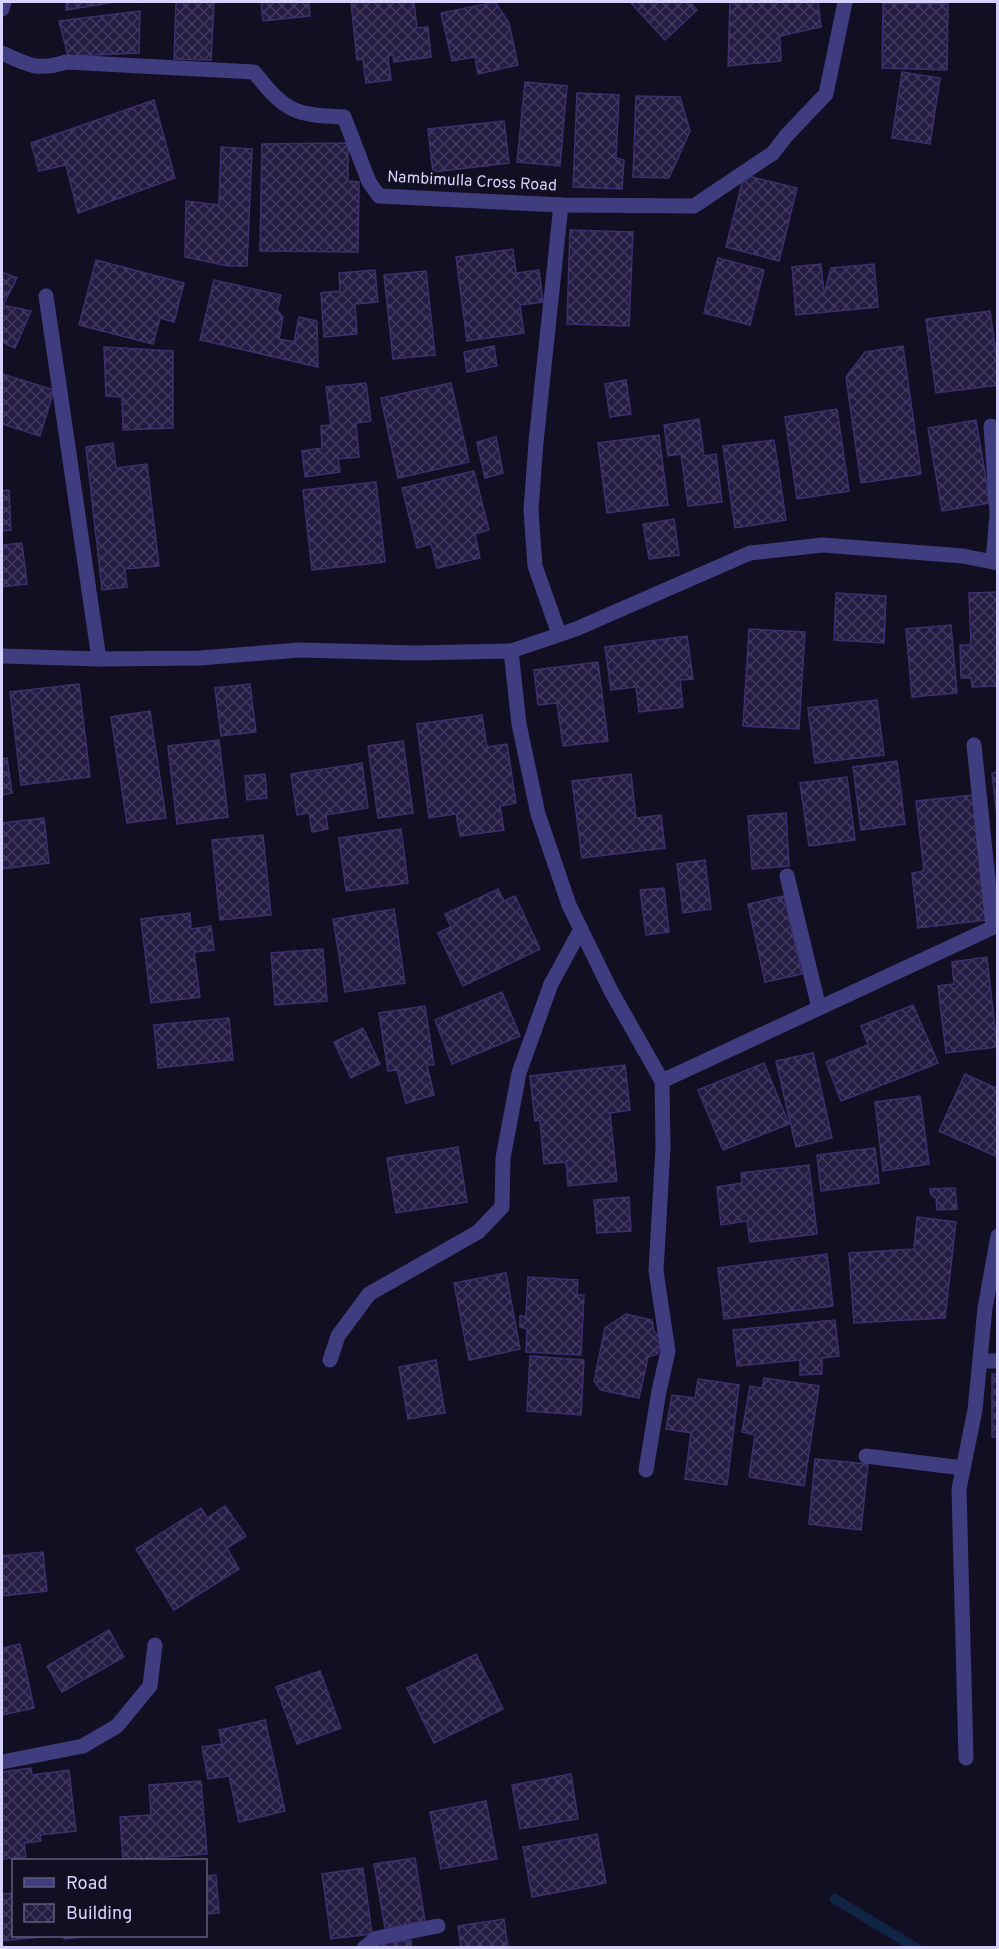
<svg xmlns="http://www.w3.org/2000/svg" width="999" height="1949" viewBox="0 0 999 1949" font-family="Overpass,sans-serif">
<defs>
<pattern id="building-cross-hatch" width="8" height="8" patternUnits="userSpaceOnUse" patternTransform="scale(1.5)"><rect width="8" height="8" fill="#241c42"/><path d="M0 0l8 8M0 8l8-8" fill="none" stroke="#433c5e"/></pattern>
</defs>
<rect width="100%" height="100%" fill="#120f22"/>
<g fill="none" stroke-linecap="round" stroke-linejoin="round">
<polyline stroke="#102445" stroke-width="10" points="835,1899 916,1948"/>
</g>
<g fill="url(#building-cross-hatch)" stroke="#3c2f6d" stroke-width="1.5">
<polygon points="66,2 115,2 66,10"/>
<polygon points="176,2 214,2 211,60 174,59"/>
<polygon points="261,2 309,2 310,16 263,21"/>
<polygon points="351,2 414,2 417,28 428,27 431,57 394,62 393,55 388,56 391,80 366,83 363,59 357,60"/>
<polygon points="495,2 509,23 518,65 478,74 475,57 452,61 441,13"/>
<polygon points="630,2 690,2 697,10 665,40"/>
<polygon points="730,2 818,2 821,27 780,36 781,61 728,66"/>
<polygon points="883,3 948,4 947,70 882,68"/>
<polygon points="140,11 139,53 68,56 59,21"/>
<polygon points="902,72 940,78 930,144 892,138"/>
<polygon points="525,82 567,86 560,166 517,162"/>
<polygon points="577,93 619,95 616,158 624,160 622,189 573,187"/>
<polygon points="636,96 680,97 690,131 669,178 633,177"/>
<polygon points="154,100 175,178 78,213 66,165 39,171 31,143"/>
<polygon points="504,121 509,163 433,172 428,129"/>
<polygon points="348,143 348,181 359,182 358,252 260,251 262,144"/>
<polygon points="221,147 252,149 247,266 228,266 185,257 186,201 219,205"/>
<polygon points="744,175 797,188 779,261 726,247"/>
<polygon points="570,230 633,232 629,326 567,324"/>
<polygon points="513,249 516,273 539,270 543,302 520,305 524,333 467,341 456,257"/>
<polygon points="718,258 764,270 750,325 704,313"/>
<polygon points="96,260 184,283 174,322 160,318 153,344 79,325"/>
<polygon points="821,264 824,294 831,268 874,264 878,307 796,315 792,267"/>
<polygon points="375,270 378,302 355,304 357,334 324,337 321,293 340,291 339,273"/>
<polygon points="426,271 435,355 393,359 384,275"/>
<polygon points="2,272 17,278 3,305 31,311 15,348 2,342"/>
<polygon points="214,280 281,295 277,310 283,317 279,339 294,342 299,317 317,321 318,367 200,340"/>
<polygon points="990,311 998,368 998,385 936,393 926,319"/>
<polygon points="494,346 497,366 467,372 464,352"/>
<polygon points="903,346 921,474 861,483 846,377 865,352"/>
<polygon points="104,347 173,351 173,428 123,430 122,397 106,396"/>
<polygon points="2,374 54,390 40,436 2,424"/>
<polygon points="626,380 631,414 610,417 605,384"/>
<polygon points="366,383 371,421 356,423 359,457 338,459 340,472 305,477 302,451 322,448 321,426 331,425 326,387"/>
<polygon points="451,383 469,462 398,478 381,398"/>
<polygon points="837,409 849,491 797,499 785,417"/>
<polygon points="699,419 704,456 716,454 722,502 688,506 681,454 668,456 664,425"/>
<polygon points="976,420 990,503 942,511 928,428"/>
<polygon points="659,435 668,505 607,513 598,443"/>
<polygon points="496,437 503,473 485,478 477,442"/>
<polygon points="774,440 786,520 735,528 723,446"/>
<polygon points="113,443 116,468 147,464 159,566 125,569 127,587 102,590 86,447"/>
<polygon points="474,471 489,530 475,534 480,558 437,568 431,544 417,548 402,488"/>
<polygon points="376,482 385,562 312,570 303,490"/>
<polygon points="9,490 11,530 2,531 2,491"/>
<polygon points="674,519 679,555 649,559 643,524"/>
<polygon points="22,543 27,584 2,587 2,545"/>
<polygon points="998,592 998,686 972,687 971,678 961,678 960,645 971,645 969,593"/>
<polygon points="836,593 886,596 884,643 834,640"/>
<polygon points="951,625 957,693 912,697 906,629"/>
<polygon points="749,629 805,632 799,729 743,726"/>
<polygon points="687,636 693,679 680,680 683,707 639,712 636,687 611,690 605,647"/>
<polygon points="598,662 608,741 563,746 557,703 538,705 534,670"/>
<polygon points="79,684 90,777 21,785 10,692"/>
<polygon points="250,684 256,732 221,736 215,688"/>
<polygon points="877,700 884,755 815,763 808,708"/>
<polygon points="150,711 166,818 127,823 111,717"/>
<polygon points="482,715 487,747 507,744 516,803 500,806 504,830 460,836 456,814 429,818 417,724"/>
<polygon points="219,740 228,817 177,824 168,746"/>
<polygon points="403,741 413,813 378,818 368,746"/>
<polygon points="7,758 12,793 2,795 2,759"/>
<polygon points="897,761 905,824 861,830 853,767"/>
<polygon points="362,763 368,808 326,815 328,829 312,832 309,813 297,815 291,774"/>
<polygon points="998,772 998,825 992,773"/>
<polygon points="265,774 267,798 247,800 245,776"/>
<polygon points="631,774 636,818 661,815 665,848 582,858 572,781"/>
<polygon points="847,777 855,840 809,846 800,783"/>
<polygon points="973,795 986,920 918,928 912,873 924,871 916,801"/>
<polygon points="786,813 789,866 752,869 748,816"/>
<polygon points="44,818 49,863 2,869 2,823"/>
<polygon points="401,829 408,883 346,891 339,838"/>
<polygon points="263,835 271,915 220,920 212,840"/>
<polygon points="705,860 711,909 683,913 677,864"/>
<polygon points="664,888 669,932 646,935 640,890"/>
<polygon points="498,889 504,901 515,896 540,949 463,986 438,933 451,927 445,914"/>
<polygon points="784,896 802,974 765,982 748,904"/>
<polygon points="394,909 405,983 345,992 333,919"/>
<polygon points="190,913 191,929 211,926 214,950 194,952 200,997 151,1003 141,919"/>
<polygon points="323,949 327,1001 275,1005 271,953"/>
<polygon points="987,957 997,1047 946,1053 938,986 954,984 952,962"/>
<polygon points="502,992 520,1036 452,1064 435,1020"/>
<polygon points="913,1005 938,1063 841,1101 826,1062 868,1045 861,1026"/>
<polygon points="425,1006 434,1065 427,1065 434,1095 406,1103 397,1070 388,1071 379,1013"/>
<polygon points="229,1018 233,1060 158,1068 154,1025"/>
<polygon points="363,1028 380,1064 351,1078 334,1042"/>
<polygon points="813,1053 832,1138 796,1147 776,1061"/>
<polygon points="764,1063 789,1124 723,1150 698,1090"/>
<polygon points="625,1065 630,1110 610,1113 617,1181 568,1186 566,1162 544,1164 540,1120 535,1121 530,1076"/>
<polygon points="965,1074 998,1089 998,1157 939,1131"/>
<polygon points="920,1096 929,1164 883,1171 875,1102"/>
<polygon points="458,1147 467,1202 396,1213 387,1158"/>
<polygon points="875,1148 879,1183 821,1191 817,1155"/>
<polygon points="809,1165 817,1234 750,1242 747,1221 721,1225 717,1187 742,1183 741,1173"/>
<polygon points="955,1188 957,1209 937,1210 936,1198 931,1195 930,1189"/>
<polygon points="629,1197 631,1231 597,1233 594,1200"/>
<polygon points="917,1217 956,1222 945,1318 854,1323 849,1253 914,1249"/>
<polygon points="827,1254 833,1306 724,1319 718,1268"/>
<polygon points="506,1273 520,1349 469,1360 454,1283"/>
<polygon points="528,1277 578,1280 577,1295 584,1295 581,1355 526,1352 527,1329 520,1327 520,1316 526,1316"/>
<polygon points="626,1314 652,1320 654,1332 661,1337 658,1354 648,1357 639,1398 601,1390 594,1381 605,1328"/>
<polygon points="835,1320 839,1356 822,1358 822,1374 800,1375 800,1360 737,1366 733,1330"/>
<polygon points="530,1356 584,1360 581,1415 527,1411"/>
<polygon points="436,1360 445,1413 408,1419 399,1367"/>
<rect x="992" y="1374" width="6" height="63"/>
<polygon points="764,1378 819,1386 804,1486 749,1477 755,1435 742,1432 750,1386 762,1388"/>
<polygon points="698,1379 739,1385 727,1485 685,1479 691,1433 666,1429 672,1395 695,1398"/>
<polygon points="815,1459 868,1464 861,1530 809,1524"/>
<polygon points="225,1506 246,1536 227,1548 239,1569 174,1610 136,1549 201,1508 207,1518"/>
<polygon points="43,1552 47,1591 2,1596 2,1556"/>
<polygon points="109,1630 124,1657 62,1692 47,1666"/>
<polygon points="20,1644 34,1708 2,1715 2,1648"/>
<polygon points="476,1654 503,1709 434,1743 407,1688"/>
<polygon points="320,1671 341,1728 297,1744 276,1687"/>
<polygon points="265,1720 285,1811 239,1822 229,1776 208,1779 202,1747 222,1744 219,1730"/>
<polygon points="31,1768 32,1775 69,1770 76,1831 40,1835 41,1841 24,1843 26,1857 2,1859 2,1772"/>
<polygon points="571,1774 578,1819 520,1829 512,1785"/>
<polygon points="201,1781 207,1854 123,1860 120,1817 151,1815 149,1785"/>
<polygon points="486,1801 497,1859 441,1869 430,1812"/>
<polygon points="597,1834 606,1883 532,1897 523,1847"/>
<polygon points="415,1858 425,1921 385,1928 374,1864"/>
<polygon points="363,1868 372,1934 331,1939 322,1874"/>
<polygon points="216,1875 219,1913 206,1914 206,1876"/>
<polygon points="14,1893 14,1936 51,1936 2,1941 2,1894"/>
<polygon points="504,1919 508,1948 461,1948 458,1926"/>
<polygon points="64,1936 94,1936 64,1939"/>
<polygon points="411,1940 411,1948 378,1948 377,1944"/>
</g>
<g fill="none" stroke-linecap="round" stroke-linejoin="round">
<g stroke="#3f3c7f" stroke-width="15">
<polyline points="2,9 4,2"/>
<path d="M 2,53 C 27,65 38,71 66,62 L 254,72 C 286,112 294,115 344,117 L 369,182 L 379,196 L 561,205 L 694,206 L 773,153 L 786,136 L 826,94 L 845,2"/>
<polyline points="46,296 99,659"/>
<polyline points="991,426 997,514 993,562"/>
<polyline points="559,634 535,566 531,510 536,442 561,205"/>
<polyline points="511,651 519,724 538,814 569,905 611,991 662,1081 663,1148 656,1271 668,1351 659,1391 646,1470"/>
<polyline points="2,656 99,659 200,658 299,650 415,653 511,651 576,629 750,553 823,545 963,556 998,563"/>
<polyline points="974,745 993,927"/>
<polyline points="787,876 819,1008"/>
<polyline points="662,1081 998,925"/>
<polyline points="330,1360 338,1336 369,1294 478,1232 502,1207 503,1158 519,1073 551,984 581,929"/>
<polyline points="980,1361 998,1361"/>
<polyline points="866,1456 963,1468"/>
<polyline points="966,1758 959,1489 975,1410 985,1308 998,1236"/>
<polyline points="2,1762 83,1746 117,1726 150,1686 155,1645"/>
<polyline points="364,1948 377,1938 438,1926"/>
</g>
</g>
<g text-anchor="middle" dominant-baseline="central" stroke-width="6" stroke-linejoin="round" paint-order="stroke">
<g font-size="16" fill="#d7d2fd" stroke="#120f22">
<text transform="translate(472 182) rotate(3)">Nambimulla Cross Road</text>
</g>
</g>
<rect width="999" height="1949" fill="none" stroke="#d7d2fd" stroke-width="6"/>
<rect x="12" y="1859" width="195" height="78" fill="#120f22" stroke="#615d7a" stroke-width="1.5"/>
<rect x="24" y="1878" width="30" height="9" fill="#3f3c7f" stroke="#615d7a" stroke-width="1.5"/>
<text x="66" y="1889" font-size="18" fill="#d7d2fd">Road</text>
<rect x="24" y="1904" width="30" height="18" fill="url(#building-cross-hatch)" stroke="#615d7a" stroke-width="1.5"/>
<text x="66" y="1919" font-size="18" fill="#d7d2fd">Building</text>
</svg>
